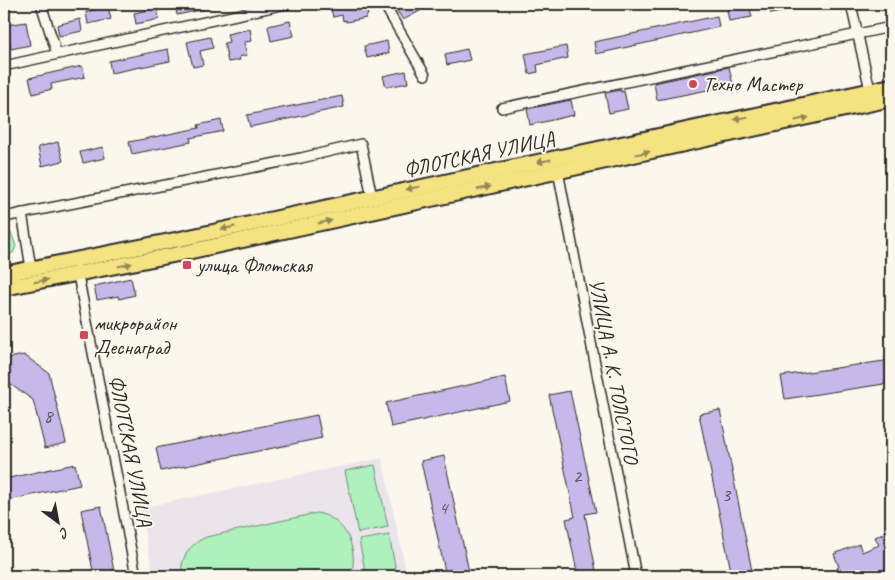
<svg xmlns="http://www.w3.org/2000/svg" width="895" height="580" viewBox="0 0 895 580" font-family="Caveat,sans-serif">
<rect width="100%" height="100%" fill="#fbf7ec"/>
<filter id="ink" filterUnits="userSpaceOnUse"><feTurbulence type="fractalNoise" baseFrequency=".02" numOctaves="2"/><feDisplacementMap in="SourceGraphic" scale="10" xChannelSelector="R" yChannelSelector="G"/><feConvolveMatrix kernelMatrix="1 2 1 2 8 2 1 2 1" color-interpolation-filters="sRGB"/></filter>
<g filter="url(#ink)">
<polygon fill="#ece4eb" points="382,458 407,576 154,576 139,508"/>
<g fill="#adf1bc" stroke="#6c8e74">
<polygon points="4,231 11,233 16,246 13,253 4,256"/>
<polygon points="375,465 388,527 358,533 345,471"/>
<path d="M 317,513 C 346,518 359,550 351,576 L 181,576 C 181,557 189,545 206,537 Z"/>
<polygon points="389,535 397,576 366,576 359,540"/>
</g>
<g fill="#c8b8e9" stroke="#2b2b2b">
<polygon points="175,4 209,4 210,8 177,15"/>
<polygon points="338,4 365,4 368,15 366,16 366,18 346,22 346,20 343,21 342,15 333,17 330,5"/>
<polygon points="393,4 416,4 420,11 403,20"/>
<polygon points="769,4 799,4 799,8 771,14"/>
<polygon points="749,5 752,17 729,21 727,10"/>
<polygon points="108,7 111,19 88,24 86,12"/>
<polygon points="157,8 159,19 136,24 134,13"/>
<polygon points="717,16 719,27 596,54 594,42"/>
<polygon points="80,19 82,31 59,36 57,25"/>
<polygon points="290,21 294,36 271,41 268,26"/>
<polygon points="26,22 30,45 11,49 7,25"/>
<polygon points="250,29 252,41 244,42 247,55 239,57 240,60 228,62 224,43 229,42 227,34"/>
<polygon points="210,37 213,48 200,51 203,65 193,67 187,42"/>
<polygon points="387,41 389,53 367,58 364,46"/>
<polygon points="566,46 568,58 537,65 538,72 529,74 525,54"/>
<polygon points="168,49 170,61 111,73 109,61"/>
<polygon points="467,49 470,60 447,65 445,54"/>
<polygon points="82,66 85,77 51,84 52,89 33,94 29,78"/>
<polygon points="729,67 733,85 657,100 654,83"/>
<polygon points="406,71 408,83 386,87 383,76"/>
<polygon points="621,90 621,92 624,91 628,109 609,113 605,93"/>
<polygon points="342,96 344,107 250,127 247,115"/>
<polygon points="571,100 574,115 530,125 527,109"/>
<polygon points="221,120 223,131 190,138 191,142 132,154 129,142 199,128 198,125"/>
<polygon points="58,142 63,161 42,166 38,147"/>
<polygon points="103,147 105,158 83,163 80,152"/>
<polygon points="131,278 135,295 119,299 118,296 97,300 94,286"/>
<polygon points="24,355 49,373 66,443 45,448 33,400 7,382 4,383 4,359"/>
<polygon points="891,360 891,383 785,399 781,376"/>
<polygon points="505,377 510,401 391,427 386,403"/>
<polygon points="570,391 596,512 585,514 597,576 578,576 566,519 575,517 549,395"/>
<polygon points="720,410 753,576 732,576 699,414"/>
<polygon points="317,415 322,438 161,471 156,448"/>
<polygon points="444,456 451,489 470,576 446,576 421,461"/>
<polygon points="75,464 80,485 4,501 4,479"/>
<polygon points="101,506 115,576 94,576 81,510"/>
<polygon points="891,531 891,571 879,576 840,576 837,568 839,567 834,554 859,544 862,552 879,545 875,537"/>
</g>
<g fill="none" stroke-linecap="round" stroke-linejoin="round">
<defs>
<g id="street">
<polyline points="41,4 57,54"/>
<polyline points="384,4 425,75"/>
<polyline points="851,4 870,90"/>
<polyline points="4,66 286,4"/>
<polyline points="502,108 891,27"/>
<polyline points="558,171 636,576"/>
<polyline points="22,213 31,268"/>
<polyline points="4,217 301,158 361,144 372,197"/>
<polyline points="77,270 136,576"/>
</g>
<g id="primary">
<polyline points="4,274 180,239 891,86"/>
<polyline points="4,288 178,254 891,99"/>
</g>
</defs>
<use href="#street" stroke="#2b2b2b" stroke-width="12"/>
<use href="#primary" stroke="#2b2b2b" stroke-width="18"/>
<use href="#street" stroke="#fbf7ec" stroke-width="9"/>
<use href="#primary" stroke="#f5e382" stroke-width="14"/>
</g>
<defs><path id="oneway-solid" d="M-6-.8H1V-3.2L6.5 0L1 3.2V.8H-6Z" transform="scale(1.25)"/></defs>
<g fill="#908756">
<use href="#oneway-solid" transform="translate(741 118) rotate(168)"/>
<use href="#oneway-solid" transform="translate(802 119) rotate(-12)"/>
<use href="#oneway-solid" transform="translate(643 153) rotate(-12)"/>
<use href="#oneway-solid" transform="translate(544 161) rotate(168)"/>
<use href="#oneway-solid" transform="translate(413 188) rotate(168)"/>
<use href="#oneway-solid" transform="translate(484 188) rotate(-12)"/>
<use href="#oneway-solid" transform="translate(325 222) rotate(-12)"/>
<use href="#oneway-solid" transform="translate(228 228) rotate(168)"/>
<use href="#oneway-solid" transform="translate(125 265) rotate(-12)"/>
<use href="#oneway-solid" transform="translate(41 281) rotate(-10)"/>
</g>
</g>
<g fill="#d1495b" stroke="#fbf7ec" stroke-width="2">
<circle cx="693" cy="84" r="5"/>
<rect x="182" y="260" width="10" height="10" rx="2.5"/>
<rect x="79" y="330" width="10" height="10" rx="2.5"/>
</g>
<g text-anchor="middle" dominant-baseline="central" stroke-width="4" stroke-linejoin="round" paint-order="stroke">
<g font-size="19" fill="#524e5a">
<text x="48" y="416">8</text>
<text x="577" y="476">2</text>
<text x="726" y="495">3</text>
<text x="443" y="508">4</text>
</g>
<g font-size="21" fill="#2b2b2b" stroke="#fbf7ec" text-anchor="start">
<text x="703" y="84">Техно Мастер</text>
<text x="197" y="265">улица Флотская</text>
<text x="94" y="323">микрорайон<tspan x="94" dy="24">Деснаград</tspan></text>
</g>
<g font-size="21" fill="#2b2b2b" stroke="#fbf7ec">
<text transform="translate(479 154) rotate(-12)">ФЛОТСКАЯ УЛИЦА</text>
<text transform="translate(614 371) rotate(79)">УЛИЦА А. К. ТОЛСТОГО</text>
<text transform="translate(131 451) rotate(79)">ФЛОТСКАЯ УЛИЦА</text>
</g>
</g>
<rect width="895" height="580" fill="none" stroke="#fbf7ec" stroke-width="20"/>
<rect x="10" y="10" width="875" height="560" fill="none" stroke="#2b2b2b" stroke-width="2" filter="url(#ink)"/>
<g transform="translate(58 522) rotate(148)" stroke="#fbf7ec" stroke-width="4" paint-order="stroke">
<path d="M0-4L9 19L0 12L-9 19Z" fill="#2b2b2b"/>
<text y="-8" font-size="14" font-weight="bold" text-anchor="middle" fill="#2b2b2b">С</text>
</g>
</svg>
